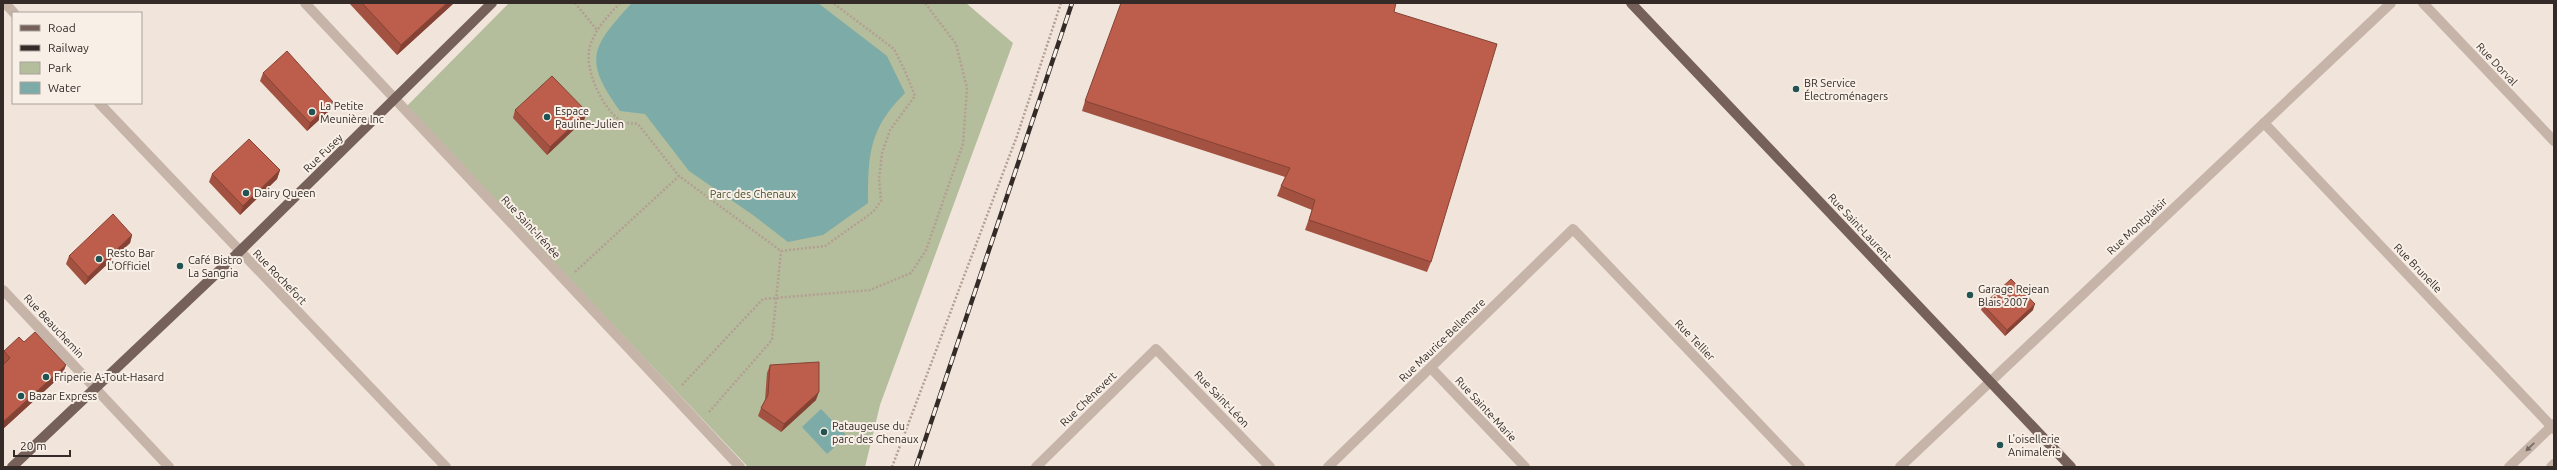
<svg xmlns="http://www.w3.org/2000/svg" width="2557" height="470" viewBox="0 0 2557 470" font-family="Ubuntu,sans-serif">
<rect width="100%" height="100%" fill="#f0e4db"/>
<polygon fill="#b5be9c" points="509,3 966,3 1013,43 880,405 865,467 748,467 406,107"/>
<g fill="#7caba8">
<path d="M 632,3 L 818,3 L 887,56 L 905,93 C 869,129 868,154 868,203 L 823,235 L 788,242 L 753,215 L 689,171 L 645,114 L 620,111 C 583,60 591,47 632,3 Z"/>
<polygon points="821,409 847,436 827,454 802,427"/>
</g>
<g fill="none" stroke-linecap="round" stroke-linejoin="round">
<g stroke="#b39e93" stroke-width="2.5" stroke-dasharray="2 2" stroke-linecap="butt">
<polyline points="575,3 597,30"/>
<path d="M 620,3 C 607,17 596,28 590,46 C 583,68 603,111 623,122 C 627,124 633,123 638,124 L 679,176 L 781,251 L 825,246 L 873,212 L 881,201 L 879,179 L 882,153 L 890,130 L 915,96 L 905,71 L 894,49 L 833,3"/>
<polyline points="575,272 679,176"/>
<polyline points="682,385 763,299 870,290 911,273 926,250 963,144 967,88 956,44 925,3"/>
<polyline points="709,412 772,340 781,251"/>
<polyline points="892,467 1017,136 1061,3"/>
</g>
<g stroke="#c7b4a8" stroke-width="10">
<polyline points="5,3 14,13"/>
<polyline points="305,3 740,467"/>
<polyline points="2423,3 2554,141"/>
<polyline points="99,103 446,467"/>
<polyline points="2264,123 2554,429"/>
<polyline points="3,290 169,467"/>
<polyline points="1431,368 1525,467"/>
<polyline points="1036,467 1156,349 1270,467"/>
<polyline points="1328,467 1573,229 1800,467"/>
<polyline points="1900,467 2391,3"/>
<polyline points="2509,467 2554,424"/>
<polyline points="2551,467 2554,464"/>
</g>
<g stroke="#75615a" stroke-width="10">
<polyline points="1631,3 2071,467"/>
<polyline points="12,467 239,252 492,3"/>
</g>
<defs>
<polyline id="rail" points="916,467 1072,3"/>
</defs>
<use href="#rail" stroke="#342b28" stroke-width="4.5"/>
<use href="#rail" stroke="#f8efe7" stroke-width="3" stroke-dasharray="9" stroke-linecap="butt"/>
</g>
<g fill="#a35141">
<polygon points="349,3 454,3 397,55"/>
<polygon points="1394,12 1431,262 1427,272 1305,230 1312,210 1277,196 1281,186 1285,177 1082,111 1085,101"/>
<polygon points="263,73 333,102 330,110 307,131 260,81"/>
<polygon points="515,110 587,112 584,120 547,155 513,118"/>
<polygon points="280,170 277,179 240,215 209,182 212,174"/>
<polygon points="132,235 130,243 85,285 66,264 69,256"/>
<polygon points="1983,305 2033,310 2005,336 1981,310"/>
<polygon points="24,342 66,365 62,375 3,429 3,353 4,351"/>
<polygon points="770,365 816,400 781,432 758,416 761,408 765,400 767,373"/>
</g>
<g fill="#844235">
<polygon points="447,3 454,3 397,55 401,45"/>
<polygon points="333,102 330,110 307,131 310,123"/>
<polygon points="587,112 584,120 547,155 550,147"/>
<polygon points="280,170 277,179 240,215 243,206"/>
<polygon points="132,235 130,243 85,285 88,277"/>
<polygon points="2035,304 2033,310 2005,336 2007,330"/>
<polygon points="66,365 62,375 3,429 3,422"/>
<polygon points="819,392 816,400 781,432 784,424"/>
</g>
<g fill="#bd5e4c" stroke="#844235">
<polygon points="362,3 447,3 401,45"/>
<polygon points="1121,3 1396,3 1394,12 1497,44 1431,262 1309,220 1315,200 1281,186 1290,168 1085,101"/>
<polygon points="287,51 333,102 310,123 263,73"/>
<polygon points="552,76 587,112 550,147 515,110"/>
<polygon points="249,139 280,170 243,206 212,174"/>
<polygon points="113,214 132,235 88,277 69,256"/>
<polygon points="2011,279 2035,304 2007,330 1983,305"/>
<polygon points="35,332 66,365 3,422 3,365 10,358 4,351 19,337 24,342"/>
<polygon points="819,362 819,392 784,424 761,408 768,395 770,365"/>
</g>
<defs><path id="oneway-solid" d="M-6-.8H1V-3.2L6.5 0L1 3.2V.8H-6Z"/></defs>
<use fill="#766962" href="#oneway-solid" transform="translate(2530 447) rotate(136)"/>
<g fill="#205351" stroke="#f8efe7" stroke-width="1.5">
<circle cx="1796" cy="89" r="4"/>
<circle cx="312" cy="112" r="4"/>
<circle cx="547" cy="117" r="4"/>
<circle cx="246" cy="193" r="4"/>
<circle cx="99" cy="259" r="4"/>
<circle cx="180" cy="266" r="4"/>
<circle cx="1970" cy="295" r="4"/>
<circle cx="46" cy="377" r="4"/>
<circle cx="21" cy="396" r="4"/>
<circle cx="824" cy="432" r="4"/>
<circle cx="2000" cy="445" r="4"/>
</g>
<g text-anchor="middle" dominant-baseline="central" stroke-width="4" stroke-linejoin="round" paint-order="stroke">
<g font-size="11" fill="#342b28" stroke="#f8efe7">
<text transform="translate(2497 64) rotate(47)">Rue Dorval</text>
<text transform="translate(323 153) rotate(-44)">Rue Fusey</text>
<text transform="translate(2137 226) rotate(-43)">Rue Montplaisir</text>
<text transform="translate(531 227) rotate(47)">Rue Saint-Irénée</text>
<text transform="translate(1860 227) rotate(47)">Rue Saint-Laurent</text>
<text transform="translate(2418 268) rotate(46)">Rue Brunelle</text>
<text transform="translate(280 277) rotate(46)">Rue Rochefort</text>
<text transform="translate(54 326) rotate(47)">Rue Beauchemin</text>
<text transform="translate(1442 340) rotate(-44)">Rue Maurice-Bellemare</text>
<text transform="translate(1695 340) rotate(46)">Rue Tellier</text>
<text transform="translate(1088 399) rotate(-44)">Rue Chênevert</text>
<text transform="translate(1222 399) rotate(46)">Rue Saint-Léon</text>
<text transform="translate(1486 409) rotate(47)">Rue Sainte-Marie</text>
</g>
<g font-size="11" fill="#342b28" stroke="#f8efe7" text-anchor="start">
<text x="1804" y="83">BR Service<tspan x="1804" dy="13">Électroménagers</tspan></text>
<text x="320" y="106">La Petite<tspan x="320" dy="13">Meunière Inc</tspan></text>
<text x="555" y="111">Espace<tspan x="555" dy="13">Pauline-Julien</tspan></text>
<text x="254" y="193">Dairy Queen</text>
<text x="107" y="253">Resto Bar<tspan x="107" dy="13">L'Officiel</tspan></text>
<text x="188" y="260">Café Bistro<tspan x="188" dy="13">La Sangria</tspan></text>
<text x="1978" y="289">Garage Rejean<tspan x="1978" dy="13">Blais 2007</tspan></text>
<text x="54" y="377">Friperie A-Tout-Hasard</text>
<text x="29" y="396">Bazar Express</text>
<text x="832" y="426">Pataugeuse du<tspan x="832" dy="13">parc des Chenaux</tspan></text>
<text x="2008" y="439">L'oisellerie<tspan x="2008" dy="13">Animalerie</tspan></text>
</g>
<g font-size="11" fill="#47512d" stroke="#f8efe7">
<text x="753" y="194">Parc des Chenaux</text>
</g>
</g>
<rect width="2557" height="470" fill="none" stroke="#342b28" stroke-width="8"/>
<rect x="12" y="12" width="130" height="92" fill="#f8efe7" stroke="#aaa19b"/>
<rect x="20" y="25" width="20" height="6" fill="#75615a" stroke="#aaa19b"/>
<text x="48" y="32" font-size="12" fill="#342b28">Road</text>
<rect x="20" y="45" width="20" height="6" fill="#342b28" stroke="#aaa19b"/>
<text x="48" y="52" font-size="12" fill="#342b28">Railway</text>
<rect x="20" y="62" width="20" height="12" fill="#b5be9c" stroke="#aaa19b"/>
<text x="48" y="72" font-size="12" fill="#342b28">Park</text>
<rect x="20" y="82" width="20" height="12" fill="#7caba8" stroke="#aaa19b"/>
<text x="48" y="92" font-size="12" fill="#342b28">Water</text>
<path d="M14 450v6h56v-6" fill="none" stroke="#342b28" stroke-width="2"/>
<text x="20" y="450" font-size="12" fill="#342b28" stroke="#f8efe7" stroke-width="3" paint-order="stroke">20 m</text>
</svg>
